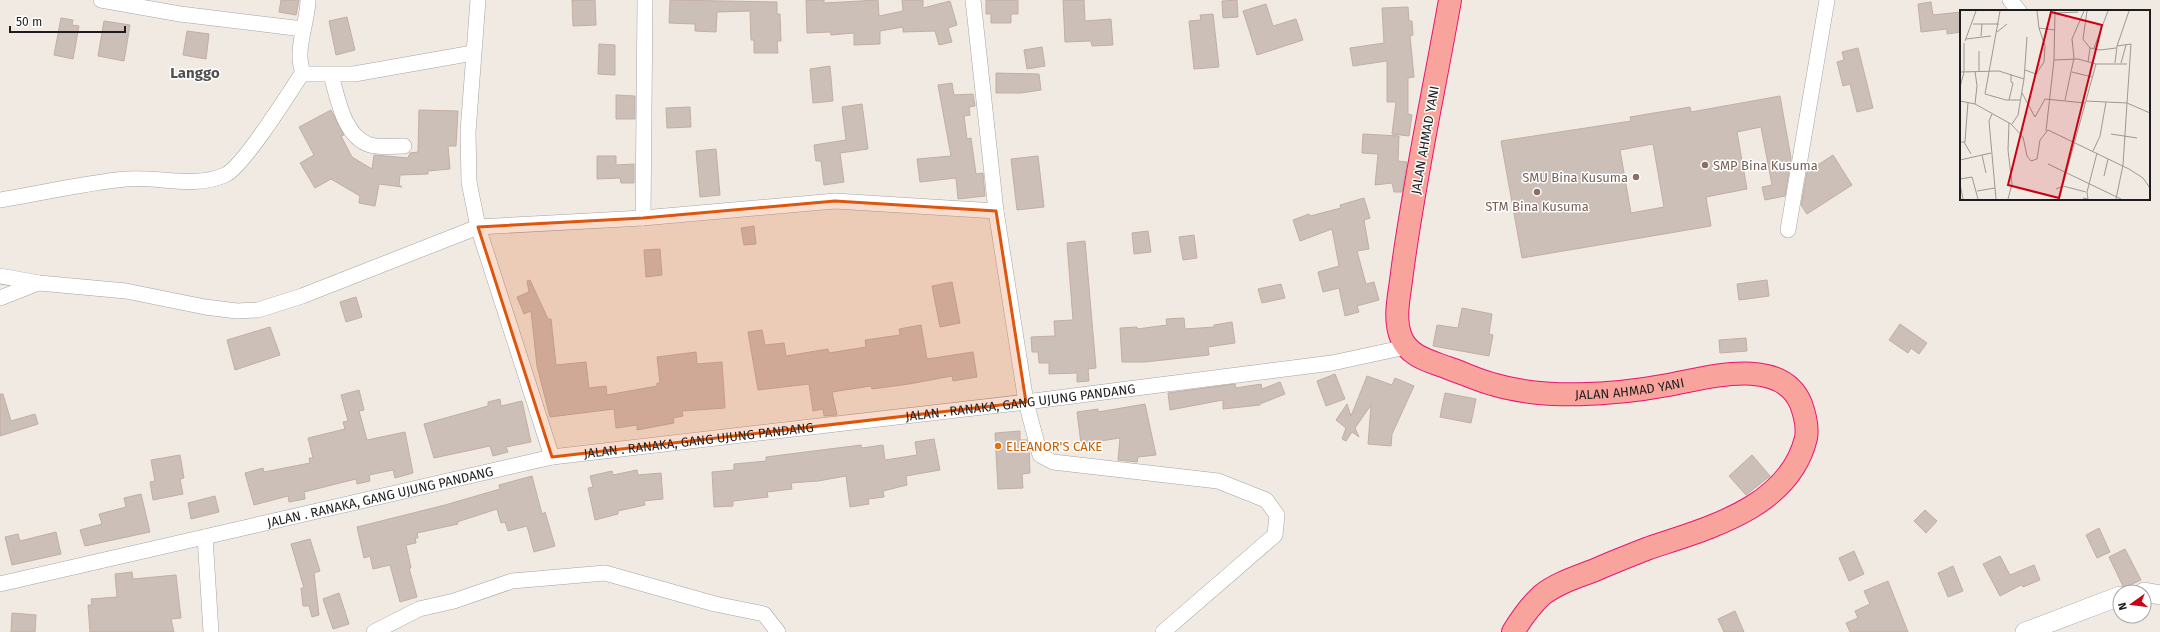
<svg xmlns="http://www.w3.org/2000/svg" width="2160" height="632" viewBox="0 0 2160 632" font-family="'Fira Sans',sans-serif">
<rect width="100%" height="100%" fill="#f0eae2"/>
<g fill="#ccbfb8" stroke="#c3aea3" fill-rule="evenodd">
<polygon points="281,0 299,0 296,15 279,12"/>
<polygon points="572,0 595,0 596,25 573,26"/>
<polygon points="670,0 777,2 777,14 780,14 781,41 777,41 778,53 754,53 754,40 751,40 750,11 717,12 716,32 695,31 695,24 669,23"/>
<polygon points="806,0 824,0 824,3 878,0 879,16 903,11 902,0 923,0 923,8 950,1 957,25 948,28 952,42 939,45 935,31 903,32 903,27 880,31 880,44 854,45 854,33 831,35 830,32 807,33"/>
<polygon points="986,0 1018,0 1018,14 1011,14 1011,23 991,23 991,14 986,14"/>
<polygon points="1063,0 1084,0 1085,21 1111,19 1113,45 1092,46 1091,41 1065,42"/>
<polygon points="1237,0 1238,17 1223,18 1222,1"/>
<polygon points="1931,2 1933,15 1961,12 1961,32 1947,34 1947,29 1921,32 1918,4"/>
<polygon points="1266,4 1273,26 1296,19 1303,40 1257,55 1243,11"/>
<polygon points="1408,7 1409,21 1412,21 1413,35 1410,36 1414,77 1408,78 1408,114 1412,115 1409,136 1392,134 1396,102 1387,102 1387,61 1353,66 1350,48 1384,43 1382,8"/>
<polygon points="1213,14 1219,67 1194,69 1189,21 1201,20 1200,15"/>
<polygon points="347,17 355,50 336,55 329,21"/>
<polygon points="61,18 73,20 72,25 79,26 73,59 54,55"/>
<polygon points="104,21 130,25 124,61 98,56"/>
<polygon points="187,31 209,34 206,59 183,55"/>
<polygon points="599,44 615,45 615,75 598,74"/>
<polygon points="1042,47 1045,66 1027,69 1024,50"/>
<polygon points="1858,48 1873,108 1857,112 1850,84 1843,86 1837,62 1844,60 1842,52"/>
<polygon points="830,66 833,101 813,103 810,69"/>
<polygon points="996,73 1039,74 1041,90 1021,93 996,93"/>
<polygon points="952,83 954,95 973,94 975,106 969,107 970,115 964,116 967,139 971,138 976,174 983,173 985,196 958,199 956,178 920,182 917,159 951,156 938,85"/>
<polygon points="616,95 635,96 635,119 616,119"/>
<path d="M 1780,96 L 1791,158 L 1785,196 L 1765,200 L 1762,187 L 1772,185 L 1761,127 L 1737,132 L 1747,189 L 1706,197 L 1711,226 L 1522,258 L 1501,141 L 1631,121 L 1630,117 L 1690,107 L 1691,112 ZM 1653,144 L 1664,207 L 1631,213 L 1620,150 Z"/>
<polygon points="862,104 868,149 840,153 844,182 824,185 821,161 816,161 814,145 846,140 842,107"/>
<polygon points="690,107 691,127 667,128 666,108"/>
<polygon points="331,110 344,135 341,136 352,157 372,169 374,155 408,158 410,153 418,152 419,110 458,111 456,146 448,146 450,169 428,171 428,174 400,175 399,185 402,187 379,184 375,206 359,203 360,196 331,179 315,188 300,163 314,155 299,127"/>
<polygon points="1363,134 1399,136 1398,161 1407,162 1402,192 1394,192 1392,183 1375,185 1378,154 1362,153"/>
<polygon points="716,149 720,195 700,197 696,151"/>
<polygon points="1833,155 1852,185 1807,214 1801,205 1807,172"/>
<polygon points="597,156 616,156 616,165 634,164 634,183 621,183 620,178 597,179"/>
<polygon points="1038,156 1044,207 1017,210 1011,159"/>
<polygon points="1364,198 1370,218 1364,220 1369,249 1357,251 1366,284 1374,282 1379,300 1357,306 1359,312 1345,316 1339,288 1323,292 1318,272 1339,266 1332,229 1300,241 1293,220 1309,214 1310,216 1341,208 1340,205"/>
<polygon points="754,226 756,244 744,245 741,228"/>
<polygon points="1148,231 1151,252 1134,254 1132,233"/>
<polygon points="1194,235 1197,258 1183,260 1179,237"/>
<polygon points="1085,241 1096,368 1088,369 1089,381 1077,382 1077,373 1049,374 1049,363 1039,363 1038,352 1032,352 1031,337 1055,336 1054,321 1073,320 1067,243"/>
<polygon points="660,249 662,275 646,277 644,250"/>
<polygon points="530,280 548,319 551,319 556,365 586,362 589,388 606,386 607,395 657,386 657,383 660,383 657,357 696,352 697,364 722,362 725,408 682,411 683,416 673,418 674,423 637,430 637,425 616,428 614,409 550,417 537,366 531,311 524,314 517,297 529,292 527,281"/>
<polygon points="1767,280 1769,296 1739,300 1737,284"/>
<polygon points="952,282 960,323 940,327 932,286"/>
<polygon points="1281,284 1285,298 1262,303 1258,289"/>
<polygon points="356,297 362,317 346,322 340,302"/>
<polygon points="1462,308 1492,314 1489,334 1493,335 1489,356 1433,346 1437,325 1458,328"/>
<polygon points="1184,318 1185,329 1214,327 1214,325 1232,322 1235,343 1208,347 1209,355 1145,362 1122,362 1120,328 1137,327 1137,329 1167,325 1166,319"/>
<polygon points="1900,324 1927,343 1919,354 1911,348 1908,353 1889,340"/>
<polygon points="921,325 927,359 973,352 977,377 953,381 952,376 909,384 872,389 871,386 832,392 837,415 824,416 823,409 813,411 809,384 758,390 748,332 762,330 765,345 784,343 786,356 828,349 829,353 866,347 865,340 900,335 899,329"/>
<polygon points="270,327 280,355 235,370 227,340"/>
<polygon points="1746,338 1747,351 1720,353 1719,340"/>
<polygon points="1335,374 1345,399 1326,406 1317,381"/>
<polygon points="1367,376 1392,385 1395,378 1414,386 1392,434 1391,446 1368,444 1371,405 1355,428 1359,437 1352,432 1346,441 1342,439 1346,428 1336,420 1347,404 1351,416"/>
<polygon points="1280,382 1285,394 1260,404 1260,405 1223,409 1223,400 1170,410 1168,393 1235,384 1236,388 1261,384 1262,389"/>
<polygon points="359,390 364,410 359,411 367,440 405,432 413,473 395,478 393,470 369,475 370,481 357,484 356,479 304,492 305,499 289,502 288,496 254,505 245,473 263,468 264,472 310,463 309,458 313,458 308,438 345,429 343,422 348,421 341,395"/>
<polygon points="1445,393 1476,399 1471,423 1440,417"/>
<polygon points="0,394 3,394 11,421 35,414 38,424 0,436"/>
<polygon points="500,399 501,406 522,401 531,442 506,447 508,452 493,456 490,446 434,458 424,424 488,406 488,402"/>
<polygon points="1145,404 1156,455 1138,457 1137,462 1118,460 1120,438 1081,444 1077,412 1098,409 1098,412"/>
<polygon points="1020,431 1020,440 1027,440 1029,449 1030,473 1022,474 1023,488 998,489 995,433"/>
<polygon points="934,439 940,470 906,476 907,485 883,491 884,497 868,499 869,504 850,507 846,476 818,481 791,483 792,489 767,492 768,497 733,501 733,506 714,507 712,472 734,470 734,464 766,461 766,457 861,445 862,448 883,445 885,460 917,455 915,442"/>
<polygon points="180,455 184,478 180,479 183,494 153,500 150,482 155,481 151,460"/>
<polygon points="1752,455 1770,476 1746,495 1729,476"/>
<polygon points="637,470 638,475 661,473 663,499 644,501 645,505 618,511 618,514 595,520 588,488 593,487 590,476 612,471 613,475"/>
<polygon points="532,476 542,514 545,512 555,546 534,552 527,526 508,531 505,522 501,523 497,509 457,522 458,524 417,533 418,538 415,538 416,543 406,545 411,568 409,568 417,597 400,602 390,565 373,569 370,556 364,558 357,527 445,505 500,489 499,485"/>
<polygon points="141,494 150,532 85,546 80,530 102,524 99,514 126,507 124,498"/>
<polygon points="215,496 219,512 191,519 188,503"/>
<polygon points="1925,510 1937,521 1926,533 1914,521"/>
<polygon points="2099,528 2110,552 2097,558 2086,535"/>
<polygon points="56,532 61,554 12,565 5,537 18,534 20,541"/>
<polygon points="310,539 320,571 314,573 319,615 312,617 309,606 303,606 301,588 304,588 291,544"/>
<polygon points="2125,549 2141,580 2126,587 2123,586 2109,557"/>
<polygon points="1854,551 1864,574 1849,581 1839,558"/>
<polygon points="2000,556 2010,575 2034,565 2040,580 2023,587 2021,585 2000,596 1983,564"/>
<polygon points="1953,566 1963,591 1948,597 1938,573"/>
<polygon points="132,572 133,579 176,575 181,618 171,619 174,632 90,632 88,605 92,605 91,599 117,597 115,574"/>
<polygon points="1888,581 1908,632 1850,632 1846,623 1858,618 1855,611 1870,604 1864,591"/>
<polygon points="339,593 349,624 333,629 323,599"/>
<polygon points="1735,611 1744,632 1724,632 1718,619"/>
<polygon points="12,613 36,615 35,632 11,632"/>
</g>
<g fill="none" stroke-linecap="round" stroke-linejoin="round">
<defs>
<g id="minor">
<polyline points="101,0 180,14 303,29"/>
<path d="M 308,0 C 308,21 294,51 303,72 L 308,74 L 354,74 L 473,53"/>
<polyline points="478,0 468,132 469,182 478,227 552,457"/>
<polyline points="973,0 996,211 1026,402 1040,455 1053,462 1218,481 1266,500 1277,515 1275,535 1163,632"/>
<polyline points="2010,0 2019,11"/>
<path d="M 331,75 C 338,98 343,136 370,145 C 381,148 394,146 404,146"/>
<path d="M 0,200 C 42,193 84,183 126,179 C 159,176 192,189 225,175 C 243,167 290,92 303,72"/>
<polyline points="643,218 645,0"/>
<polyline points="1788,230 1827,0"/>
<polyline points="0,276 39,283 126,291 205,307 237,311 258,310 302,296 478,227 643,218 835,201 996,211"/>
<polyline points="0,298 38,283"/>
<polyline points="205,537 211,632"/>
<path id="s1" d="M 0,584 L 552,457 L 1026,402 L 1332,363 L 1406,347"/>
<polyline points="374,632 419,609 454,601 512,581 605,573 715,604 764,614 778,632"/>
</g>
<g id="tertiary">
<polyline points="2144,592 2160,595"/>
<polyline points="2025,632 2120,596"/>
</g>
<g id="trunk">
<path id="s2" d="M 1450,0 C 1434,91 1414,181 1402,273 C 1400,293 1393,317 1401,337 C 1409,357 1430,361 1448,368 C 1463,373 1477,380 1492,384 C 1545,400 1614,395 1668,385 C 1707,378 1781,355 1801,404 C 1805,415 1808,427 1806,438 C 1789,508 1708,528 1649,548 C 1631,555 1613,562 1595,570 C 1577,577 1557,583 1542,595 C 1530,606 1521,619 1513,632"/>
</g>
</defs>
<use href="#minor" stroke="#a4a4a4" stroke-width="16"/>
<use href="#tertiary" stroke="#a4a4a4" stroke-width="20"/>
<use href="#trunk" stroke="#eb1272" stroke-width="24"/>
<use href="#minor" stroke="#fff" stroke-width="15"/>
<use href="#tertiary" stroke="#fff" stroke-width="19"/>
<use href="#trunk" stroke="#f8a49c" stroke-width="22"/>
</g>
<path fill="#de560d" fill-opacity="0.2" stroke="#de560d" stroke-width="3" stroke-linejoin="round" d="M 835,201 L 996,211 L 1026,402 L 552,457 L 478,227 L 643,218 Z"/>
<g fill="#8d6e63" stroke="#fff" stroke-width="1.5">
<circle cx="1705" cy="165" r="4"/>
<circle cx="1636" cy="177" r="4"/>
<circle cx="1537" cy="192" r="4"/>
</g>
<circle fill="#e8710a" stroke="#fff" stroke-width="1.5" cx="998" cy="446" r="4"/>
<g text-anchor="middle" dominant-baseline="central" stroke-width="3" stroke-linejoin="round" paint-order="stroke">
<g font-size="13" fill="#1d1d1d" stroke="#fff">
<text transform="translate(1425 140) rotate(-80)">JALAN AHMAD YANI</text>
<text stroke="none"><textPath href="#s2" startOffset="586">JALAN AHMAD YANI</textPath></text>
<text stroke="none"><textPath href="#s1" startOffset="1038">JALAN . RANAKA, GANG UJUNG PANDANG</textPath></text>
<text stroke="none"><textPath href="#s1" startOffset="714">JALAN . RANAKA, GANG UJUNG PANDANG</textPath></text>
<text stroke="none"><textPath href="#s1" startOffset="390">JALAN . RANAKA, GANG UJUNG PANDANG</textPath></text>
</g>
<g font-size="13" fill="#785e54" stroke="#fff" text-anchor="start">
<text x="1713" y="165">SMP Bina Kusuma</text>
<text x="1628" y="177" text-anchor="end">SMU Bina Kusuma</text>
<text x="1537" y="206" text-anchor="middle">STM Bina Kusuma</text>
</g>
<g font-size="13" fill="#c56008" stroke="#fff" text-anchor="start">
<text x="1006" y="446">ELEANOR'S CAKE</text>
</g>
<g font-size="15" font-weight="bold" fill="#505050" stroke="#fff">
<text x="195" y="73">Langgo</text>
</g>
</g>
<g transform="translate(1960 10)">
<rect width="190" height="190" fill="#f0eae2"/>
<path fill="none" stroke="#9c9893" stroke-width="1" d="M 40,1 L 25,84 L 46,90 L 60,90M 77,1 L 79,18 L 95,20M 127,1 L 123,29 L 130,38M 95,3 L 118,2M 13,14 L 39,14M 37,22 L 47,14M 21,26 L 22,14M 6,29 L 31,26M 5,31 L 16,1M 134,38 L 148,1M 94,50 L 118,49 L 136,54 L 167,54M 128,52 L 130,38 L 140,40 L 156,38M 155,53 L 157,36 L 169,1M 161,53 L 166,35M 65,60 L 76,64 L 84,52 L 85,36 L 79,18M 15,61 L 17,76 L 15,94M 19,61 L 19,41M 0,62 L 39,61 L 64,69 L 58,105 L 52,114M 112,62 L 132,67M 64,69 L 67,27M 0,77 L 4,62 L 4,33M 62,83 L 75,107 L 85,89 L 125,93M 49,90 L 53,73 L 51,72 L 51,64M 105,90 L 114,48 L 112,29 L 124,1M 0,91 L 15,94 L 51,114 L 63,127 L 67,146 L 71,151 L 77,149 L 80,130 L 88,120 L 169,159 L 183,168 L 190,178M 126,91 L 167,93 L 171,34 L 157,36M 32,104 L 29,111 L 36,189M 86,121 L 94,50 L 95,1M 151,124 L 177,128M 0,132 L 5,132 L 8,92M 4,132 L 11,144M 133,141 L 140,126 L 146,92M 22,145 L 26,163M 0,150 L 31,143M 88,154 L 161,189M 144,166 L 148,149M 0,169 L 12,167 L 18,189M 0,174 L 3,189M 96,179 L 103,176 L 126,182M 17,181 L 35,178M 123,188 L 128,189 L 127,182 L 137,143M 48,189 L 52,174 L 48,140 L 49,113M 99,189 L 136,54M 156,189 L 163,155 L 167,93 L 190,103"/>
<path fill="#cb0014" fill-opacity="0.15" stroke="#cb0014" stroke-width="2" d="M 91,2 L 142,15 L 99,188 L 48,175 Z"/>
<rect width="190" height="190" fill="none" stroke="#1d1d1d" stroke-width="2"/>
</g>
<g transform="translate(2132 604) rotate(256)"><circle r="19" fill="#ffffff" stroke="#a5a5a5"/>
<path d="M0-3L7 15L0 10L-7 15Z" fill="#cb0014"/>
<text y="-6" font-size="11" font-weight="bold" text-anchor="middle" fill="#1d1d1d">N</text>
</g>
<path d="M10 26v6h115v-6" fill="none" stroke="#1d1d1d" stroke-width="2"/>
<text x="16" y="26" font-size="12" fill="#1d1d1d" stroke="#ffffff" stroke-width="3" paint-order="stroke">50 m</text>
</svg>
